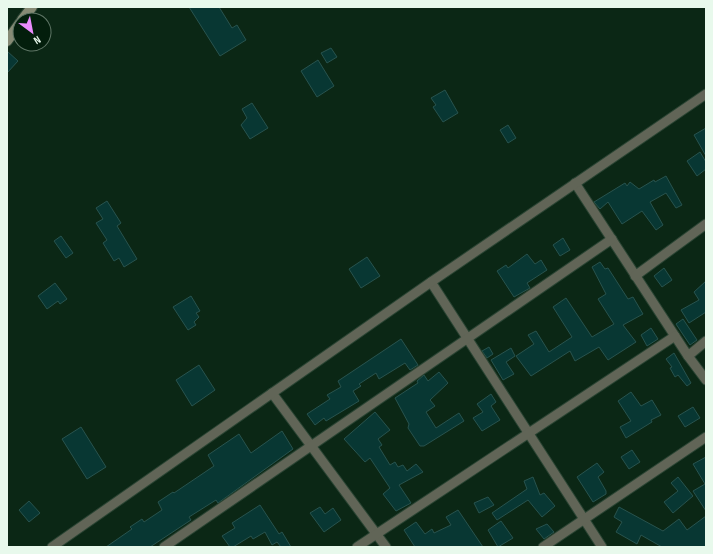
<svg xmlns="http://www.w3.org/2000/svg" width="713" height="554" viewBox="0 0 713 554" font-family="'Sofia Sans Condensed',sans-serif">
<rect width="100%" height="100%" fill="#0b2715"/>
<g fill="#083733" stroke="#28534e">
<polygon points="189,7 219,7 232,28 237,25 246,40 220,56"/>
<polygon points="331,48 337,57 327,63 321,53"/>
<polygon points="7,51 18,61 7,73"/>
<polygon points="318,60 334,86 317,97 301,71"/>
<polygon points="445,90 458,113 443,122 433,107 436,105 431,98"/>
<polygon points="252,103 268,128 250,139 241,125 247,118 242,109"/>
<polygon points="508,125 516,138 508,143 500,130"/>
<polygon points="706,128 706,156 694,135"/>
<polygon points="700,152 706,162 706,169 697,176 687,161"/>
<polygon points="666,176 682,205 676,208 666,193 650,202 663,225 656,230 642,211 622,224 608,202 600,209 594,202 625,183 627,186 630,182 639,189 654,180 655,182"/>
<polygon points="107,201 121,223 117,226 137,259 124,267 119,258 114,261 103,243 107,240 96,223 103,219 96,208"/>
<polygon points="61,236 73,253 66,258 54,241"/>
<polygon points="563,238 570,250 560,256 553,245"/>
<polygon points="527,254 535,264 541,260 547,270 527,283 530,288 514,297 497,271 506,265 508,268"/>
<polygon points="367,257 380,276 361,288 349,269"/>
<polygon points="600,262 605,269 608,268 628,299 633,297 643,314 623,325 636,342 608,360 599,347 575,361 570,351 531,376 516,356 534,344 528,335 536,331 549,352 572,337 553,307 566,298 592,337 614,324 598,299 606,294 592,267"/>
<polygon points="664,268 672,280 662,287 654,276"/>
<polygon points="706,281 706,312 689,323 681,310 699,300 694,292"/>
<polygon points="55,283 67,299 60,304 58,301 47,309 38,296"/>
<polygon points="191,296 200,311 196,313 199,317 194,322 196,325 188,330 173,307"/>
<polygon points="683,319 697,340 690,345 676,324"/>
<polygon points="651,328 658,339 647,346 641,335"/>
<polygon points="401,339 418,365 410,370 405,363 379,379 376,373 359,384 361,386 353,391 359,401 326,421 324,418 315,425 307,414 330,399 327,395 341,387 338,381"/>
<polygon points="489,347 493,354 487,358 482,351"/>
<polygon points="511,348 515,356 506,362 514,374 503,380 491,360"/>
<polygon points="674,353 691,383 687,386 678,375 675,377 670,368 672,367 666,359"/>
<polygon points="199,365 215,390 192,406 176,380"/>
<polygon points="439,372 448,383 430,400 435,406 426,412 436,428 459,413 464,421 424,446 420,446 408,428 409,424 395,398 418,383 417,381 424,375 428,381"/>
<polygon points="631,392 641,406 652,400 661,415 651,420 652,422 626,438 620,427 631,421 618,401"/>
<polygon points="491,394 496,402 491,406 500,420 482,431 473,418 483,412 477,404"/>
<polygon points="693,407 700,418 685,427 678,416"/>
<polygon points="375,412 390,430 378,439 382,445 379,447 390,465 395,462 398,467 403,465 407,471 416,464 423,472 399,485 411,503 396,511 383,494 390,488 370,458 365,462 344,439"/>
<polygon points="81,427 106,467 87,479 62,439"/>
<polygon points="282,431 293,449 218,503 216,500 189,517 191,520 150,547 106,547 132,529 130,527 142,519 144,522 162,510 158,502 173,492 174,493 214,466 208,455 239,434 251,453"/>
<polygon points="632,450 640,462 629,469 621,457"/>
<polygon points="706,457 706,511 693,491 705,484 693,464"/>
<polygon points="597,463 604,472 598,477 606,491 606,494 593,502 577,477"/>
<polygon points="533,477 540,495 544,493 555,506 542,517 528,500 497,520 492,513 527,489 524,481"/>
<polygon points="678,477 693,496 673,513 664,502 678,491 671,483"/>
<polygon points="488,497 494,505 479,513 474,503"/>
<polygon points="29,501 40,513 29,522 19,510"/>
<polygon points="260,505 279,534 282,532 291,547 281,547 277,542 272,545 265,532 253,539 251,536 233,547 230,547 222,536 235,528 232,523"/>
<polygon points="320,507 325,514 333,508 341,520 324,532 310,513"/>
<polygon points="619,507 663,531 679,519 687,530 706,516 706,547 662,547 641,535 637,544 616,532 622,522 614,517"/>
<polygon points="458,510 483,547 415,547 404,530 416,522 425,534 432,529 434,533 451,525 446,517"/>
<polygon points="501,521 513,538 498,547 488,530"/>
<polygon points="547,524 554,532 544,539 536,529"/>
</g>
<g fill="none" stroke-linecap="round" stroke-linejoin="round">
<defs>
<g id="street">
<polyline points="575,183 688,356 706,380"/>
<polyline points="635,276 706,224"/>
<polyline points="431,282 602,547"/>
<polyline points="688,356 706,341"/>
<polyline points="272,393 386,547"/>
<polyline points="52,547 431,282 706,94"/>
<polyline points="164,547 612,239"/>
<polyline points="357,547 675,336"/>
<polyline points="543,547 706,437"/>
</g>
<g id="secondary">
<polyline points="22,20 32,7"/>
<polyline points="7,41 20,23"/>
</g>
</defs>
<use href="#street" stroke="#2a4433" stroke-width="11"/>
<use href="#secondary" stroke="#2a4433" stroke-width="12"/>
<use href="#street" stroke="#616557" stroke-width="9"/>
<use href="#secondary" stroke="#868b75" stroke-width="10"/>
</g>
<rect width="713" height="554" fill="none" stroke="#e8f9ec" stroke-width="16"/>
<g transform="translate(32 32) rotate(148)"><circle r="19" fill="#031e0c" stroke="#5f7666"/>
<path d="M0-3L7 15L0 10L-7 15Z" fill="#ea8dfd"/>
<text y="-6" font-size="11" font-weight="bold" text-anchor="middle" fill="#e8f9ec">N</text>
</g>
</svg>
